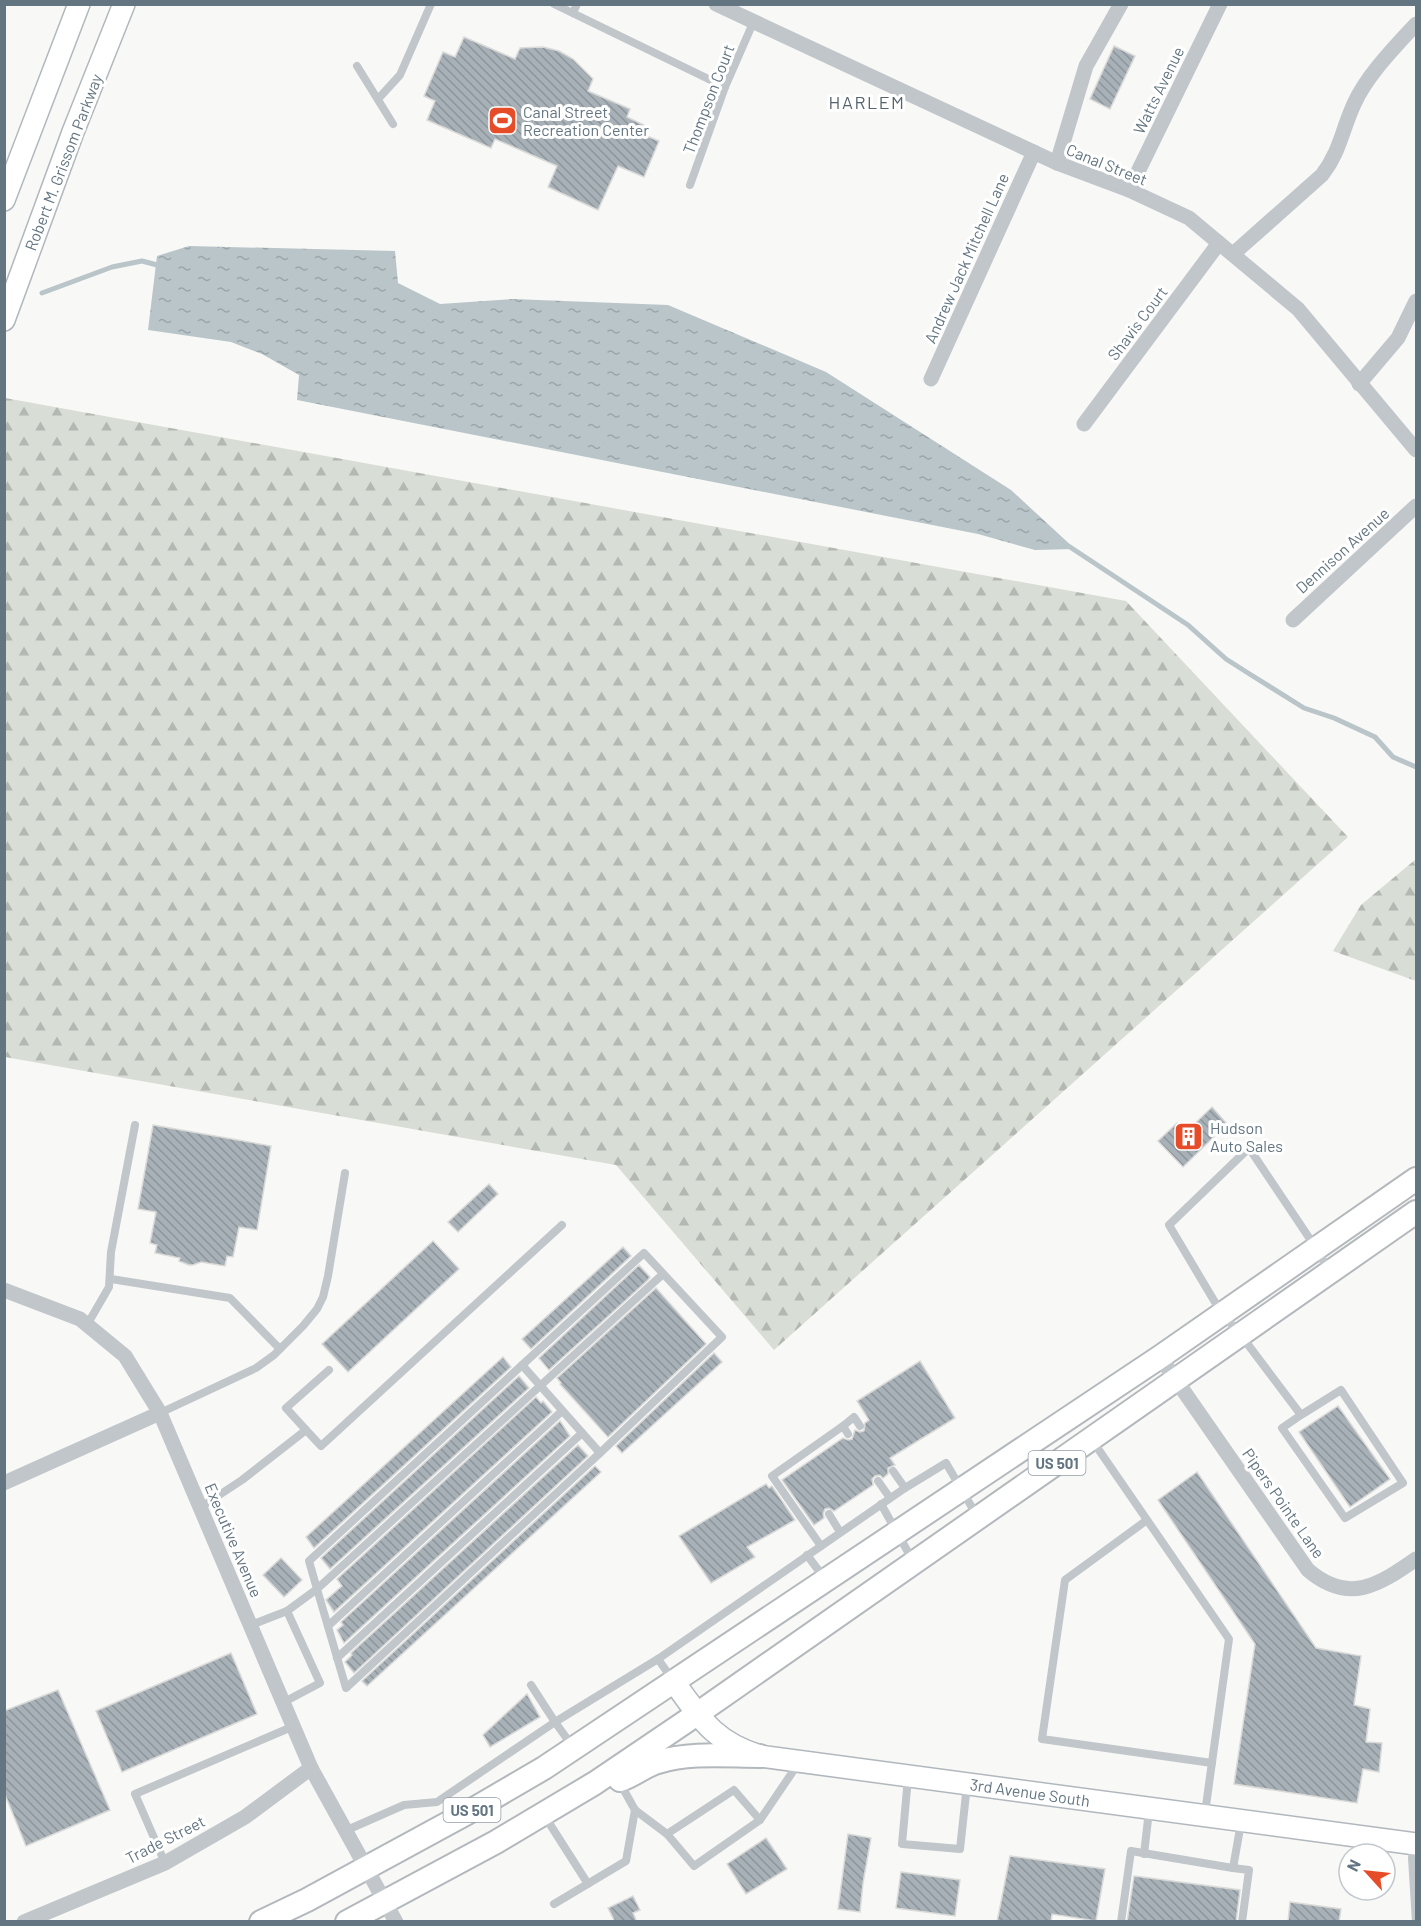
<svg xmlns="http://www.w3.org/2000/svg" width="1421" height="1926" viewBox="0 0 1421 1926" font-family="Barlow,sans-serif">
<defs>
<pattern id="forest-firs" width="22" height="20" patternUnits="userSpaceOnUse" patternTransform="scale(1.5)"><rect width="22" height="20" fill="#d8ddd5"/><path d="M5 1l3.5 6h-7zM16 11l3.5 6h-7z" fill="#b3b8b2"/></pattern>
<pattern id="water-ripples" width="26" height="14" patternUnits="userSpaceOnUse" patternTransform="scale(1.5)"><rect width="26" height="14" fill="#b9c5c9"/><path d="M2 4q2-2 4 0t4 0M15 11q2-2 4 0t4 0" fill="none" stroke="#9aa5a9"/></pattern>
<pattern id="building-back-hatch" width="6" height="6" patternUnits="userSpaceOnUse" patternTransform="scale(1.5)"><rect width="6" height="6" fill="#a8b1b7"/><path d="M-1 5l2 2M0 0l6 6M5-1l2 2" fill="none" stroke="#8c959a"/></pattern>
</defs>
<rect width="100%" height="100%" fill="#f8f8f6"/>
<g fill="url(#forest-firs)">
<polygon points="5,398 1126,601 1348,837 774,1350 616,1165 5,1057"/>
<polygon points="1416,859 1416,981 1333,951 1361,905"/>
</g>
<polygon fill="url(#water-ripples)" points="189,246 395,251 398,283 440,304 512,299 668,305 826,372 1011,490 1075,549 1035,550 978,534 297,400 299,375 262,354 231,342 148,330 157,256"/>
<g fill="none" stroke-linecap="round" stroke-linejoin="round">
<g stroke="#b9c5c9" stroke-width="5">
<polyline points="42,293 112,267 142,261 161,266"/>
<polyline points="1070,547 1188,625 1226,659 1248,673 1304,708 1334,718 1375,737 1393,757 1416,767"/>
</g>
</g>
<g fill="url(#building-back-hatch)" stroke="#dadad8" stroke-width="1.5">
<polygon points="464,37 515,59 520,48 543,47 559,51 573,59 593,79 588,91 630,109 627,117 646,126 642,134 659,141 644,177 618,166 598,210 548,187 557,166 495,139 491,148 427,120 435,101 424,96 443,52 455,57"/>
<polygon points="1114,46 1135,56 1110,109 1090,99"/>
<polygon points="1212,1107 1227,1124 1183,1167 1158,1141 1177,1123 1186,1132"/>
<polygon points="153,1125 271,1146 257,1230 239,1227 233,1257 227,1256 225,1266 201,1262 193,1265 189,1265 179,1261 180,1258 155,1253 157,1245 150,1243 156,1212 138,1209"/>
<polygon points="489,1184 498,1194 458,1232 448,1222"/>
<polygon points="433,1241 459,1269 348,1372 322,1344"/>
<polygon points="623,1247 631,1256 531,1349 522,1339"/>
<polygon points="639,1265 650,1277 648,1280 549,1370 539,1358"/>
<polygon points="656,1288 706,1344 608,1437 560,1384 561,1383 557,1378"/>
<polygon points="714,1353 722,1362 622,1453 616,1446"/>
<polygon points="503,1357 511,1367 314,1548 306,1537"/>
<polygon points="920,1361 955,1418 890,1458 895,1465 888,1468 888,1474 883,1478 880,1475 875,1476 872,1479 873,1485 834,1511 829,1508 825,1509 823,1514 824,1518 814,1525 782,1480 843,1438 848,1440 852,1439 855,1430 860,1432 864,1431 865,1423 869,1420 857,1401"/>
<polygon points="519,1376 529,1388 330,1569 321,1558"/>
<polygon points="536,1397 541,1403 543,1401 552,1412 334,1612 326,1600 342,1586 337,1579"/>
<polygon points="1338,1406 1390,1479 1350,1507 1299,1432"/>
<polygon points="560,1421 570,1436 344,1643 337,1630 343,1625 341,1622"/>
<polygon points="578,1445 588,1456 354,1673 345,1662 352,1655 351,1653"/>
<polygon points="595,1466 601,1472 367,1686 362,1681"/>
<polygon points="1197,1472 1316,1648 1361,1656 1354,1705 1370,1709 1366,1742 1382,1743 1379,1772 1363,1769 1357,1803 1234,1784 1255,1644 1158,1500"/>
<polygon points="766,1484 769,1488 772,1486 795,1520 747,1547 755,1557 711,1583 679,1536"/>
<polygon points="281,1558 302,1580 284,1597 263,1575"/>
<polygon points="231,1653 257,1714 122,1772 96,1711"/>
<polygon points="58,1690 110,1810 26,1846 4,1792 4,1711"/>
<polygon points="527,1694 540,1717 490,1747 483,1735"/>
<polygon points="848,1834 871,1838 863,1883 860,1912 838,1909"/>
<polygon points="766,1838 787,1869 746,1894 727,1864"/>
<polygon points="1010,1856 1105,1869 1096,1921 1052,1914 1051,1922 997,1922"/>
<polygon points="901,1872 960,1880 955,1916 896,1908"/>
<polygon points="1134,1876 1240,1890 1236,1922 1127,1922"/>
<polygon points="633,1896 640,1910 633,1913 637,1922 615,1922 608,1908"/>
<polygon points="1290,1902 1341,1909 1339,1922 1288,1922"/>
</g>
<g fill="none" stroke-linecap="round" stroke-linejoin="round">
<defs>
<g id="secondary">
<polyline points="4,200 79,4"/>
<polyline points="4,320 73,132 124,4"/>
<path d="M 674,1682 C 701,1719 714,1742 760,1756 L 1416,1844"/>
</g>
<g id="primary">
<path d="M 620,1780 C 633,1776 644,1766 658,1762 C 690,1752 727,1756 760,1756"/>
<polyline points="261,1922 307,1900 467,1813 544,1768 1160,1357 1416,1179"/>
<polyline points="347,1922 496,1842 595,1783 697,1714 1416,1212"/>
</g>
</defs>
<use href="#secondary" stroke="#b1b8bd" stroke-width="24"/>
<use href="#primary" stroke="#b3b8bc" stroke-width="26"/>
<g stroke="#c1c6ca" stroke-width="8">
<polyline points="554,4 725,87"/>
<polyline points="573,13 577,4"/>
<polyline points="357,66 393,124"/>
<polyline points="378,99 400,75 431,4"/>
<polyline points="690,185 725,87 753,23"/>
<polyline points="111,1279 230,1298 280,1349"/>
<polyline points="87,1325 109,1287 111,1252 135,1125"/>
<polyline points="522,1365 600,1453"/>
<polyline points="160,1413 256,1368 274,1355 303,1326 317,1309 323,1297 328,1276 345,1173"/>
<polyline points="1301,1415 1282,1428 1345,1518 1403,1483 1341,1390 1301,1415 1240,1334 1222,1314 1169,1225 1249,1148 1316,1248 1329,1271"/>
<polyline points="843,1426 854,1417 860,1426"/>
<polyline points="306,1430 286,1408 329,1370"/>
<polyline points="1092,1440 1229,1639 1205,1813"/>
<polyline points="893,1471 905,1488"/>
<polyline points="878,1481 890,1498"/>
<polyline points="881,1504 913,1561"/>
<polyline points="201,1507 242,1480 306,1430 321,1446 562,1225"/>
<polyline points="829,1514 840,1532"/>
<polyline points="1147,1520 1065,1580 1042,1739 1212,1763"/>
<polyline points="821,1546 772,1476 843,1426 848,1434"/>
<polyline points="807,1555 825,1579"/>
<polyline points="287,1611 317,1589 346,1688 600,1453 722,1337 644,1253 309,1561 317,1589 663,1274"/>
<polyline points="251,1625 287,1611 320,1683 284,1702"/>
<polyline points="328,1626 562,1411"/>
<polyline points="337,1658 582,1433"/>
<polyline points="672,1679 658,1659 905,1488 946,1463 977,1516"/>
<polyline points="531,1685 555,1722 658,1659"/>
<polyline points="908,1778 902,1844 960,1849 967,1785"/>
<polyline points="620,1783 635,1810 667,1834 694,1866 760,1820 798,1764"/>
<polyline points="544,1815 588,1884"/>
<polyline points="347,1830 404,1805 437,1802 555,1722 573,1747"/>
<polyline points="667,1834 734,1790 760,1820"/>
<polyline points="1413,1846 1412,1858 1416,1922"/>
<polyline points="1144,1854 1149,1811"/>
<polyline points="165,1863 135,1794 294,1726"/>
<polyline points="1233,1868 1249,1870 1242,1922"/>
<polyline points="554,1904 626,1861 635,1810"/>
<polyline points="1121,1922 1131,1851 1233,1868 1241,1823"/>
</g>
<g stroke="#c1c6ca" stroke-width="15">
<polyline points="716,4 1057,163 1129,190 1189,218 1298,309 1416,450"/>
<polyline points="1057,163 1086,66 1121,4"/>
<polyline points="1129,190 1220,4"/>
<path d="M 1233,254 L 1322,175 C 1340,152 1342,130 1354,104 C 1367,75 1395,47 1416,24"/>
<polyline points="931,379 1034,152"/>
<polyline points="1359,384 1398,338 1416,301"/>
<polyline points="1084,424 1219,243"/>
<polyline points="1293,620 1416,506"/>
<polyline points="4,1290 80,1319 125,1356 160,1413 311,1768 396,1922"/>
<path d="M 1160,1357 L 1308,1570 C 1349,1605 1379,1585 1416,1559"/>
<polyline points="4,1483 160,1413"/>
<polyline points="24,1922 165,1863 245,1817 311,1768"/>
</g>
<use href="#secondary" stroke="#fff" stroke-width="21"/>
<use href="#primary" stroke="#fff" stroke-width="22"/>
</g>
<defs>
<symbol id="stadium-square" viewBox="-11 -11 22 22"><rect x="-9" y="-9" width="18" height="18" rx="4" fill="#e64c28" stroke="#fff"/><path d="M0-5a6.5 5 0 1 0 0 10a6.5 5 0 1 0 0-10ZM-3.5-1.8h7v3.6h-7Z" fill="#fff"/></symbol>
<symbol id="building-square" viewBox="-11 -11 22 22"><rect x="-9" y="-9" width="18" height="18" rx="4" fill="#e64c28" stroke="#fff"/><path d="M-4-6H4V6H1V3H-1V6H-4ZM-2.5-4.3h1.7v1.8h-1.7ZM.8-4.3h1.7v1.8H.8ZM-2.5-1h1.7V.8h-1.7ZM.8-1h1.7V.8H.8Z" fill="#fff"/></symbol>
</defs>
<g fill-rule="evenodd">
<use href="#stadium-square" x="486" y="104" width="33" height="33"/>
<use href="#building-square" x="1172" y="1120" width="33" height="33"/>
</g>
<g text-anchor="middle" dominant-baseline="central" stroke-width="6" stroke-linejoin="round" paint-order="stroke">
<g fill="#fff" stroke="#929ea7" stroke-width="1.5">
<rect x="1028.5" y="1451" width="57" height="24" rx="4.5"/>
<rect x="443.5" y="1798" width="57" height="24" rx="4.5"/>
</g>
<g font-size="15" font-weight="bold" fill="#637581">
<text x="1057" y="1463">US 501</text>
<text x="472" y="1810">US 501</text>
</g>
<g font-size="16" fill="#637581" stroke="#fff">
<text transform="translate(1158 90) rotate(-64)">Watts Avenue</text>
<text transform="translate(708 99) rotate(-69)">Thompson Court</text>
<text transform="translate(63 162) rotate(-69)">Robert M. Grissom Parkway</text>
<text transform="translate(1107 164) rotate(22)">Canal Street</text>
<text transform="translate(966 258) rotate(-66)">Andrew Jack Mitchell Lane</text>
<text transform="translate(1137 323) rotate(-53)">Shavis Court</text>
<text transform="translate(1342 550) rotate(-42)">Dennison Avenue</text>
<text transform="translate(1284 1503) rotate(55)">Pipers Pointe Lane</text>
<text transform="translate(234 1540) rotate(67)">Executive Avenue</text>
<text transform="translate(1030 1792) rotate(8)">3rd Avenue South</text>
<text transform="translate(165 1839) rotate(-27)">Trade Street</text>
</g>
<g font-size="16" fill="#637581" stroke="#fff" text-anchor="start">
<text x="523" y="111">Canal Street<tspan x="523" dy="18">Recreation Center</tspan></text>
<text x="1210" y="1127">Hudson<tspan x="1210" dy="18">Auto Sales</tspan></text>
</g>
<g font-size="18" letter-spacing="1.5" fill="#55636c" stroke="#fff">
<text x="867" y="102">HARLEM</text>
</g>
</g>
<rect width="1421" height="1926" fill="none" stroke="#637581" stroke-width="12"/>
<g transform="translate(1367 1872) rotate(297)"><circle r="28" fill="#ffffff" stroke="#c1c8cd" stroke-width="1.5"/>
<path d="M0-4.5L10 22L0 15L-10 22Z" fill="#e64c28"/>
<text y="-9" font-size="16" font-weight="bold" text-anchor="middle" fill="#637581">N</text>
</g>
</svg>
